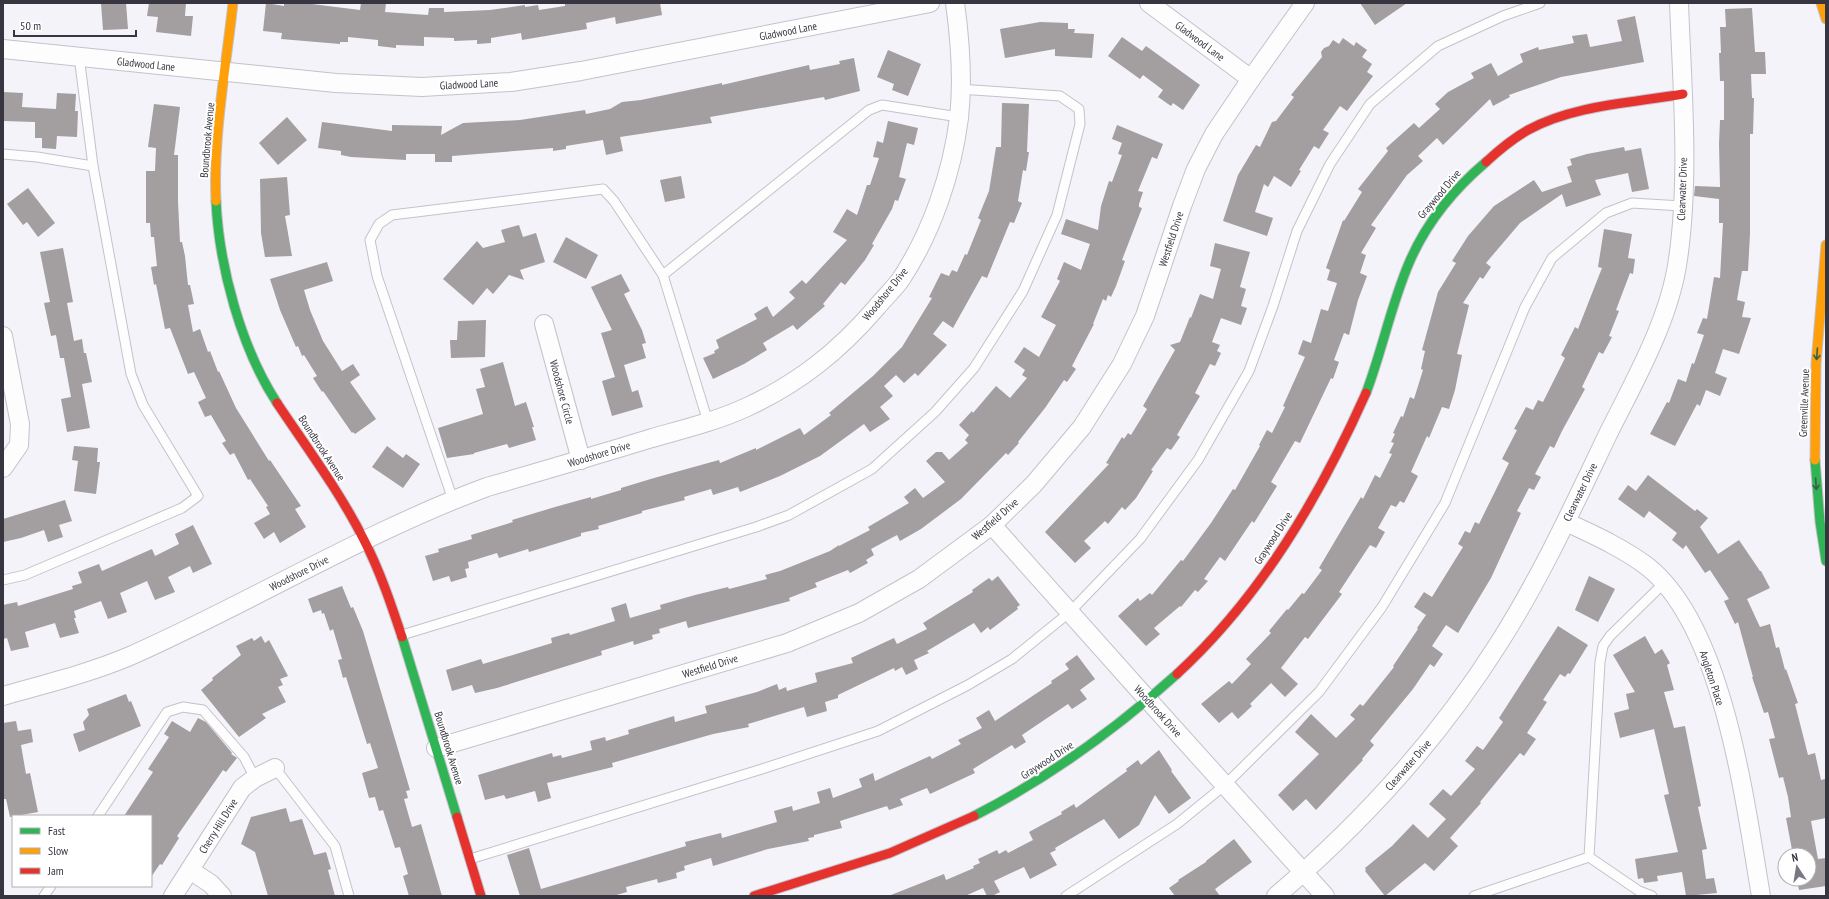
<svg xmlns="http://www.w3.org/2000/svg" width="1829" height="899" viewBox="0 0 1829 899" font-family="'PT Sans Narrow',sans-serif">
<rect width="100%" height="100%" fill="#f4f3f9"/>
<g fill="#a39ea0">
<polygon points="101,3 126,3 128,29 103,30"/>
<polygon points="149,3 186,3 185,16 193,16 191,36 156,32 158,17 147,16"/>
<polygon points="266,3 284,6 284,3 304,3 360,10 361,3 386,3 385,12 428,15 429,8 444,8 444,12 490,10 525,5 525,7 538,5 539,10 565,6 565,3 660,3 662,15 616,24 615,17 586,23 587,29 522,40 521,33 491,38 491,43 477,44 477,40 454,41 454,38 424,37 424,46 396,45 396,48 378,46 378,40 348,37 348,42 340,42 340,44 281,39 282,33 263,31"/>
<polygon points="1360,3 1407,3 1375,25"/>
<polygon points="1752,8 1755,52 1765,52 1766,74 1751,74 1752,98 1754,98 1753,134 1750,134 1750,234 1748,271 1742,271 1737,300 1745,302 1742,317 1751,318 1739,354 1723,349 1715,373 1727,378 1720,396 1706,390 1700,406 1697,404 1675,446 1650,434 1667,402 1669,403 1678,379 1686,382 1692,363 1694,364 1704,335 1697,333 1703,318 1707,319 1714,277 1720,278 1723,223 1719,223 1719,199 1694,196 1695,186 1720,187 1719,144 1720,120 1724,120 1724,81 1720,81 1719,53 1721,53 1720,27 1726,27 1725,9"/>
<polygon points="1635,16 1644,62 1561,77 1509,95 1510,97 1493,106 1490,99 1443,145 1437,138 1418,156 1423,161 1407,175 1371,225 1376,228 1361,253 1366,255 1360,273 1367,276 1358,300 1349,335 1344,333 1334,360 1339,362 1333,379 1331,378 1300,443 1295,441 1271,482 1277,486 1254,523 1252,521 1225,561 1220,557 1204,579 1208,581 1198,592 1195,590 1181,607 1180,606 1154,628 1160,634 1146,646 1118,616 1138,598 1140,601 1150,593 1152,595 1181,560 1183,561 1211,523 1233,489 1235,490 1260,446 1259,445 1267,430 1272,433 1285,407 1283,406 1305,357 1298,354 1303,340 1311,343 1321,309 1328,311 1337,283 1327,280 1330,270 1326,268 1343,220 1344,221 1362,192 1358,189 1388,151 1386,148 1414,123 1419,128 1440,109 1435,104 1448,92 1474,78 1471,73 1491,63 1498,76 1523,62 1520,54 1538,47 1539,50 1574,43 1572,36 1587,34 1590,47 1622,41 1617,20"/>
<polygon points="1040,22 1068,23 1068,29 1075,29 1074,33 1094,34 1092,58 1055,56 1055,49 1005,58 1000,29"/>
<polygon points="1122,37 1142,51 1146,46 1200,85 1183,110 1173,103 1171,106 1158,97 1163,90 1143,75 1140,79 1108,56"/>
<polygon points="1343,38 1354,46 1356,42 1367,50 1362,57 1372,64 1367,72 1373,76 1347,111 1340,106 1323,130 1329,133 1319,149 1314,146 1299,170 1301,171 1291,187 1274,176 1268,187 1264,184 1255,212 1273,218 1267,236 1223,221 1238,175 1256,145 1260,147 1272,122 1276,121 1294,97 1291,95 1322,57 1321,52 1324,48 1329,46 1333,40 1339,44"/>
<polygon points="888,50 921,64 908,96 892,90 894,84 877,77"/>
<polygon points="854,58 860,91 825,100 824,97 710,117 712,123 620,137 623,151 606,155 603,140 566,146 566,149 553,151 553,148 452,156 452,162 435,162 435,154 406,154 406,160 351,157 341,155 341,151 318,148 322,122 392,131 392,125 442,126 441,135 463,123 520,120 585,110 586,114 610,109 622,102 641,100 722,83 722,85 809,65 810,70 840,64 839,61"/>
<polygon points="3,92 23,93 22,107 56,109 57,93 76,94 75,111 78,111 77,137 57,136 56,149 42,148 42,138 35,138 35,122 3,121"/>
<polygon points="1002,103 1029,104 1027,152 1029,152 1026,171 1023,170 1018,201 1022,203 1014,223 1010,222 987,278 982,276 953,328 943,321 933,334 947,345 918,376 915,373 904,383 896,375 884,386 893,396 880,407 890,419 870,432 864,424 820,456 780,476 740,492 738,487 713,495 711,489 684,497 685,500 642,511 642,513 598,526 599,529 581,533 581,536 529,552 528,549 499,558 497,553 468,562 469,568 465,569 467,577 451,582 449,576 433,581 425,556 439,552 438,549 472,539 471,535 513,522 512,520 555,507 591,497 591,499 621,490 621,488 654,478 719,460 720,463 756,448 756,450 800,428 804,435 831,415 829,413 873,376 902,347 932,298 929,297 941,273 949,276 952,270 957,272 965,254 967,255 981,220 978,218 989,191 996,147 1001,147"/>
<polygon points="154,104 180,107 174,155 178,155 178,202 180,242 182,242 185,256 188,285 190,285 194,304 188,305 193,332 200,329 208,352 210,351 218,372 219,371 236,408 269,461 270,460 301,506 295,509 306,527 280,543 274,532 264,539 254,523 270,514 266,507 268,506 250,479 248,480 234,453 230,455 222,443 226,441 211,415 205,417 198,402 206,398 194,372 188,374 170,328 165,329 156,284 154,285 151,267 157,266 154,237 151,237 150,223 146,223 146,171 155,171 156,148 148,147"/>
<polygon points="287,117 307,140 278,165 259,143"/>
<polygon points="888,121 918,128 914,145 907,143 899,177 906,179 898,201 895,200 892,209 872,244 874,245 865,260 845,285 841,282 823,304 825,306 797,330 793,325 763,343 767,350 744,364 713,379 703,358 715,353 714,351 719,348 716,340 757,319 754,314 767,306 773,317 795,298 789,292 802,280 806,284 847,240 833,232 847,209 857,215 867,185 870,185 879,158 873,157 877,141 883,143"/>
<polygon points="1117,125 1163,144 1157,159 1152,157 1138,191 1143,192 1139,204 1139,207 1142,208 1122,260 1125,261 1116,286 1111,297 1108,295 1106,301 1103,299 1093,324 1094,324 1072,366 1076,369 1067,382 1064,380 1045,408 1018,442 1019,443 1008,455 1006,453 961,499 921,529 900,541 897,535 871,549 874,555 866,560 868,563 850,573 848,570 815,583 817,587 789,598 790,601 688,628 686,621 659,629 660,633 652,635 653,639 634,645 633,641 601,651 602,655 497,688 475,693 472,685 452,691 446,670 481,659 483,664 552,643 551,638 569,633 570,635 615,621 611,608 626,603 630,618 661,609 660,605 695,595 728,587 729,589 767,579 765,575 780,571 830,551 839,545 839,546 870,530 868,527 909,503 904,497 915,488 923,498 945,482 926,461 936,452 942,452 949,460 968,443 965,440 969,435 959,425 972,411 973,413 996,386 1010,398 1027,378 1022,375 1025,370 1014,362 1024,347 1039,357 1056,325 1041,317 1060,281 1057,279 1064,262 1081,270 1090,244 1061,234 1066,219 1098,230 1101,206 1109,181 1112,182 1122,155 1118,154 1122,143 1112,139"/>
<polygon points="1624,147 1625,151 1641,148 1649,189 1632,192 1628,173 1595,180 1601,195 1566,207 1562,194 1520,223 1486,263 1491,267 1483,279 1480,277 1463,303 1469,305 1457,354 1462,355 1455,390 1449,409 1442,407 1429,438 1427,436 1411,472 1418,476 1404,503 1400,501 1396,507 1391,505 1378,528 1385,532 1376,548 1370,545 1339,592 1342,594 1308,639 1305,637 1281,668 1298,684 1285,697 1271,683 1250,704 1252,706 1238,719 1232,712 1219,723 1201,704 1229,681 1232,684 1251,664 1246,659 1271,633 1269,631 1287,609 1288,610 1302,593 1304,594 1322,570 1319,568 1361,497 1363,499 1375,475 1380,478 1392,454 1389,453 1394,443 1391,442 1395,434 1393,433 1401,416 1403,417 1410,397 1414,399 1423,370 1421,369 1425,351 1422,350 1438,292 1456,263 1452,261 1468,236 1494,206 1534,180 1542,192 1572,182 1567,167 1572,165 1570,159 1587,154"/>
<polygon points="681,176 685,198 665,202 660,180"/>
<polygon points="287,177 290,215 285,216 292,256 265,257 261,233 260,179"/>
<polygon points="28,188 55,223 38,237 27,222 23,225 7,204"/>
<polygon points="519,225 523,237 536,233 545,262 520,270 524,280 509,275 493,294 487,288 473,305 443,279 477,241 483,248 505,242 501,230"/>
<polygon points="1604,229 1632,234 1628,258 1635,259 1633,274 1630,273 1616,310 1619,311 1609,336 1612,337 1603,354 1599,352 1582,387 1585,389 1562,431 1554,448 1550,446 1535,474 1541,477 1534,490 1529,488 1517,511 1521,513 1491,578 1458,633 1446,625 1432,646 1443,654 1434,667 1430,664 1413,689 1370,741 1374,745 1362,759 1363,760 1316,810 1306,799 1293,811 1278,795 1319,754 1295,732 1311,714 1336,738 1355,719 1350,715 1360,704 1363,706 1394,667 1393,666 1418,629 1417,628 1426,615 1414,607 1424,592 1432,597 1463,547 1458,544 1465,531 1470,533 1475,522 1479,524 1509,463 1502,459 1517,430 1514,429 1526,407 1533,410 1538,400 1543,402 1565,358 1561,355 1575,327 1578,329 1602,268 1598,267"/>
<polygon points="566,237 598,255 586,279 553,262"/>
<polygon points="1215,243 1250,252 1240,287 1246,289 1241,306 1247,308 1241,325 1221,318 1212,342 1220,345 1217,351 1221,353 1215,366 1210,364 1195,393 1200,396 1177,435 1180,437 1171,450 1167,448 1151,470 1153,471 1136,498 1125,510 1122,507 1108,524 1105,521 1084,541 1091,548 1075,563 1045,532 1109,464 1106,463 1122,437 1124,439 1128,433 1131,435 1147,409 1143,406 1175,350 1170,345 1180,342 1190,317 1191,318 1200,294 1213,299 1221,269 1210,266"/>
<polygon points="63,248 73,302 67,303 74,341 82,339 84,353 86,353 92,382 82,384 90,428 67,432 61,399 71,397 64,358 60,358 56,335 51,336 44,303 50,302 40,252"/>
<polygon points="327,262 333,281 304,290 310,310 323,341 342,371 353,364 360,375 350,382 376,419 355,434 353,432 352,433 323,391 322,392 313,378 317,376 304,355 302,356 298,346 296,347 280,310 270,279"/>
<polygon points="621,274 630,291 624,294 642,330 646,343 642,344 646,358 624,365 632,392 638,390 643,407 612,416 602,381 615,377 601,333 612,330 591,287"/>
<polygon points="486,320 485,357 451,358 450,340 457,340 458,321"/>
<polygon points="503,362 515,406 526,402 534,427 532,427 536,440 509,448 507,444 474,453 474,454 447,458 438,428 483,414 476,389 485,387 480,369"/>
<polygon points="74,446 98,448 97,462 100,462 96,494 74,491 78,461 72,460"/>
<polygon points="387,446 403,458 406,454 420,464 403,488 372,467"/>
<polygon points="1648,475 1695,511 1697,509 1708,518 1700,527 1718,554 1739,540 1760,571 1761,571 1770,588 1747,599 1760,627 1770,624 1776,648 1779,647 1785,670 1786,669 1798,703 1795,704 1808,755 1815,753 1821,780 1825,779 1826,818 1811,821 1818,859 1826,858 1826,886 1799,890 1797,879 1809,879 1809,855 1793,855 1786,818 1791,817 1788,797 1783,777 1779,778 1769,739 1775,738 1768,712 1764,713 1752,677 1753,677 1738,622 1735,624 1724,601 1729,599 1710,570 1705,573 1686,545 1683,549 1672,540 1677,533 1649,511 1644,518 1618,499 1628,485 1636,491"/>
<polygon points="65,500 72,521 59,525 63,537 48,542 44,530 21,538 3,542 3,519"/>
<polygon points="193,525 212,564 193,573 190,566 168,577 175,592 155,600 147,581 120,593 127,612 108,619 101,601 74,611 76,618 74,618 79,633 60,638 55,623 25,632 29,647 11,651 7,638 3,639 3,605 17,602 18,606 73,589 72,586 82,583 78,572 99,564 102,571 152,549 155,556 179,544 175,534"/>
<polygon points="998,576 1020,605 1017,607 1018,609 990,630 988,627 981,633 974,623 927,651 929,653 914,660 918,669 906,675 902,667 895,671 894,668 838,695 838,698 825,702 827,711 807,717 804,707 748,724 749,727 713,734 612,763 613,767 547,783 551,798 538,802 535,791 506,799 504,795 485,800 478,775 552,753 553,757 561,755 562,758 592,750 590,741 605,737 606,741 629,734 628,730 674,716 675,722 707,713 705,706 757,692 777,684 779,690 786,687 787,691 817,682 815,673 853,663 851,658 894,638 897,644 927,629 923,623 973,592 972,590 989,578 992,581"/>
<polygon points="1589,576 1615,589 1598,622 1575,610"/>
<polygon points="342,586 351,608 353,607 363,631 410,790 406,791 408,798 404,799 412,827 421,824 442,896 409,896 403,876 408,874 400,847 395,848 383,810 379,811 375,797 369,798 362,773 378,768 370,743 367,744 346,677 343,678 338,660 342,659 333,629 330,631 324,613 322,614 321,610 313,613 308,599"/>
<polygon points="1558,626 1588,645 1570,674 1568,673 1565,677 1560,674 1543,700 1547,702 1527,733 1536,739 1524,756 1520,753 1480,802 1481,803 1450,838 1458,846 1434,871 1425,863 1385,896 1365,871 1366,870 1365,868 1392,846 1413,824 1428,838 1446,819 1429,804 1443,789 1451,796 1475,769 1465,761 1477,746 1483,750 1503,722 1499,718"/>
<polygon points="261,636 265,643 269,640 288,676 280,679 283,685 278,687 286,702 262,714 266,718 239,737 201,690 213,680 212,678 241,655 236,646 252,638 254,641"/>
<polygon points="1645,636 1655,654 1662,649 1670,663 1667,665 1674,690 1664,692 1674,728 1685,726 1701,806 1698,807 1707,849 1702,850 1706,879 1714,878 1717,893 1686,896 1682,872 1657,876 1658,881 1644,883 1643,878 1638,879 1635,859 1678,852 1664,795 1669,794 1654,729 1620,738 1614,713 1629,709 1626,694 1635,692 1613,655"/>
<polygon points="1077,655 1095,679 1080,690 1087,699 1072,709 1068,704 1022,735 1026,742 1015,749 1012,745 973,769 975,773 930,794 927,788 900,799 903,805 889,810 887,806 840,821 842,828 814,835 814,837 808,838 809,841 768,849 713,866 711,858 684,866 685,870 676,873 677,878 658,883 657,879 626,887 627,892 613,896 520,896 507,855 529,848 541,889 686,846 685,842 721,833 722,838 777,822 774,811 792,806 793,811 820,803 817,792 830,788 833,798 862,787 859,779 873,773 875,781 930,756 932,759 961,744 958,740 982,728 976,718 989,710 995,721 1052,683 1051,681 1069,669 1065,664"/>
<polygon points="126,694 129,702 131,701 141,726 79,752 73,734 85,730 83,722 89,715 87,709"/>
<polygon points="198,718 206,722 232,753 231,754 237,758 226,772 223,770 177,836 179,838 162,865 160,864 151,877 151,816 124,816 153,772 148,769 169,737 164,734 172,721 190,732"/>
<polygon points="16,721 18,731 31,729 33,742 21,745 26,774 30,773 38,812 10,817 6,799 3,799 3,723"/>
<polygon points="1159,750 1172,770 1171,771 1191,798 1169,814 1155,795 1139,825 1119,839 1104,819 1055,848 1056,850 1050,853 1057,865 1030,879 1024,867 994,881 1000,892 992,896 987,896 983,888 965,896 891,896 891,895 944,874 946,880 974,868 973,866 980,863 978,859 997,850 999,854 1006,850 1008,853 1033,840 1029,832 1062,814 1061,812 1074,804 1076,808 1127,771 1126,769 1138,760 1141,765"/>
<polygon points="286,808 290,822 302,819 314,855 326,852 331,869 328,870 335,896 268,896 255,852 241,844 251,817"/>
<polygon points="1234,839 1252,862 1215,889 1220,896 1175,896 1169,888 1179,881 1178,880 1206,862 1206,861"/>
</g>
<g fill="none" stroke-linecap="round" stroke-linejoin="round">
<defs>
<g id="lane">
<polyline points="3,154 37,157 93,166"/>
<polyline points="663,275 869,110 882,105 959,117"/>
<polyline points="453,500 377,276 370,240 379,224 392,215 603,189 614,201 663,275 708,422"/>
<polyline points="3,580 25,575 182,508 198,496 143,405 131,374 93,166 79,56"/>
<polyline points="402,635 756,527 789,515 872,469 935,412 974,368 1023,291 1057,215 1080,124 1079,109 1060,96 959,89"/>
<polyline points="275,768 335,846 349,896"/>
<polyline points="98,816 167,712 183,707 203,710 244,757 255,778"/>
<polyline points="1589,857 1639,891 1652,896"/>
<polyline points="470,859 762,769 878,731 968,685 1012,659 1070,612 1140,539 1198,460 1249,371 1273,306 1297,231 1330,164 1370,104 1438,46 1503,16 1540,3"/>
<polyline points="44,896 51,886"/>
<polyline points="1066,896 1177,824 1225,785 1319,692 1382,607 1445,503 1525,307 1552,258 1606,213 1632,203 1682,206"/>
<polyline points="1474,896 1589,857 1600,662 1603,646 1610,636 1664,583"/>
</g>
<g id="street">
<polyline points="1149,3 1251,79"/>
<polyline points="3,49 336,83 422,87 511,82 581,71 930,3"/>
<polyline points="544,324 581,460"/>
<polyline points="3,336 20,424 19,445 3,468"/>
<path d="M 1566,522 C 1594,535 1623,548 1648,567 C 1724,628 1745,803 1761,896"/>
<polyline points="992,525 1149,701 1325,896"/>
<path d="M 3,696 C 45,684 90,673 130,656 C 250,603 363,533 487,487 C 542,471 597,455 652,438 C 684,429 717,421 747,407 C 799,383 839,351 876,308 C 884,298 894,289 901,279 C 932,232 952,173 959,118 C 963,82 960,39 955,3"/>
<polyline points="436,748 787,643 859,613 919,579 992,525 1034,484 1082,427 1122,364 1145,316 1182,206 1196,169 1214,134 1251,79 1305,3"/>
<polyline points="190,870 211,884 222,896"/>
<polyline points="173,896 242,788 255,778 275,768"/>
<path d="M 1276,896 C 1362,823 1439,738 1499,643 C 1541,577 1574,505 1608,434 C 1635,380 1670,319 1678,259 C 1690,177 1682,85 1679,3"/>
</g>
<g id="fast">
<path d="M 216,201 C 219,266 241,348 277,403"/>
<path d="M 1366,393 C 1382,351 1391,305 1409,263 C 1426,223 1453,190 1486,162"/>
<polyline points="1815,460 1820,522 1826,561"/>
<polyline points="402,637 457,817"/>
<path d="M 974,816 C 1050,777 1114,731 1177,674"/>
</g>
<g id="slow">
<polyline points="1821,3 1826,19"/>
<path d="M 216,201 C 213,135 226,68 233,3"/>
<polyline points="1815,460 1816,364 1826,245"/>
</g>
<g id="jam">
<path d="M 1486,162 C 1499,150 1512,139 1528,130 C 1574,105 1632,103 1683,94"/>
<path d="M 277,403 C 307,448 340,492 364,540 C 380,571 391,604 402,637"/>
<path d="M 1177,674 C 1261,597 1320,496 1366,393"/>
<polyline points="457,817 481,896"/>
<polyline points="754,896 890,853 974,816"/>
</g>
</defs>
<use href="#lane" stroke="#c4c2ca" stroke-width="11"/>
<use href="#street" stroke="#c4c2ca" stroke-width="20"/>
<use href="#fast" stroke="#c4c2ca" stroke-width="11"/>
<use href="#slow" stroke="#c4c2ca" stroke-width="11"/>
<use href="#jam" stroke="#c4c2ca" stroke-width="11"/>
<use href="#lane" stroke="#fdfdfe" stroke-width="9"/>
<use href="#street" stroke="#fdfdfe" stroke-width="18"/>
<use href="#fast" stroke="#30b455" stroke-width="9"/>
<use href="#slow" stroke="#ff9f0a" stroke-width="9"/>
<use href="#jam" stroke="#e5322d" stroke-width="9"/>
</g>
<defs><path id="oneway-shaft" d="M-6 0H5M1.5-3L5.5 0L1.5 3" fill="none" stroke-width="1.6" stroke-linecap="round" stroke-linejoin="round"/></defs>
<g stroke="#356247">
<use href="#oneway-shaft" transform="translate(1817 354) rotate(94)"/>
<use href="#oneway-shaft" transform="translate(1816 484) rotate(86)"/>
</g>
<g text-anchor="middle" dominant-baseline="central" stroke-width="4" stroke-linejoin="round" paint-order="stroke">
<g font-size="11" fill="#373640" stroke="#fff">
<text transform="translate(788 31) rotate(-11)">Gladwood Lane</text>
<text transform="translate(1200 41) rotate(37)">Gladwood Lane</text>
<text transform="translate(146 64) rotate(6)">Gladwood Lane</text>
<text transform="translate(469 84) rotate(-3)">Gladwood Lane</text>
<text transform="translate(207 140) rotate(-85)">Boundbrook Avenue</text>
<text transform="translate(1682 189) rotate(-88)">Clearwater Drive</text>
<text transform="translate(1439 194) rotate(-50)">Graywood Drive</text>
<text transform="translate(1171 239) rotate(-72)">Westfield Drive</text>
<text transform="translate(885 294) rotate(-51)">Woodshore Drive</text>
<text transform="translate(562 392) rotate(75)">Woodshore Circle</text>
<text transform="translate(1804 403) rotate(-88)">Greenville Avenue</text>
<text transform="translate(322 448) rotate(57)">Boundbrook Avenue</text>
<text transform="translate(599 454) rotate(-17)">Woodshore Drive</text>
<text transform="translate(1580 492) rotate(-64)">Clearwater Drive</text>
<text transform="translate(995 519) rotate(-41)">Westfield Drive</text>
<text transform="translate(1273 538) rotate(-57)">Graywood Drive</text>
<text transform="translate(299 573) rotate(-27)">Woodshore Drive</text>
<text transform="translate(710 666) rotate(-17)">Westfield Drive</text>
<text transform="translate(1712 678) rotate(72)">Angleton Place</text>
<text transform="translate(1158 711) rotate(48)">Woodbrook Drive</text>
<text transform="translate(449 748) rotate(73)">Boundbrook Avenue</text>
<text transform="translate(1047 760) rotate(-33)">Graywood Drive</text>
<text transform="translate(1408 765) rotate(-49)">Clearwater Drive</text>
<text transform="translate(218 826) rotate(-58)">Cherry Hill Drive</text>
</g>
</g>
<rect width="1829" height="899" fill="none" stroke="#373640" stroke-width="8"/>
<rect x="12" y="815" width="140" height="72" fill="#ffffff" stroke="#afafb3"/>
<rect x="20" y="828" width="20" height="6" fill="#30b455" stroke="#afafb3"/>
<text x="48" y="835" font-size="12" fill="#373640">Fast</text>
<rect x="20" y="848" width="20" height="6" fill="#ff9f0a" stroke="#afafb3"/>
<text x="48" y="855" font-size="12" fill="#373640">Slow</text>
<rect x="20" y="868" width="20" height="6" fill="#e5322d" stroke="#afafb3"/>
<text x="48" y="875" font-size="12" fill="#373640">Jam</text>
<g transform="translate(1797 867) rotate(348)"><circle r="19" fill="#ffffff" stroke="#afafb3"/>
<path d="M0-3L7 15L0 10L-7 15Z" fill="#797881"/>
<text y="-6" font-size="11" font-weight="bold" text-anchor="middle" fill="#373640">N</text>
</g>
<path d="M14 30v6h122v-6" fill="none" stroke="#373640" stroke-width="2"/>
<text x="20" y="30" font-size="12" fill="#373640" stroke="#ffffff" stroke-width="3" paint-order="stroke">50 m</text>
</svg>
